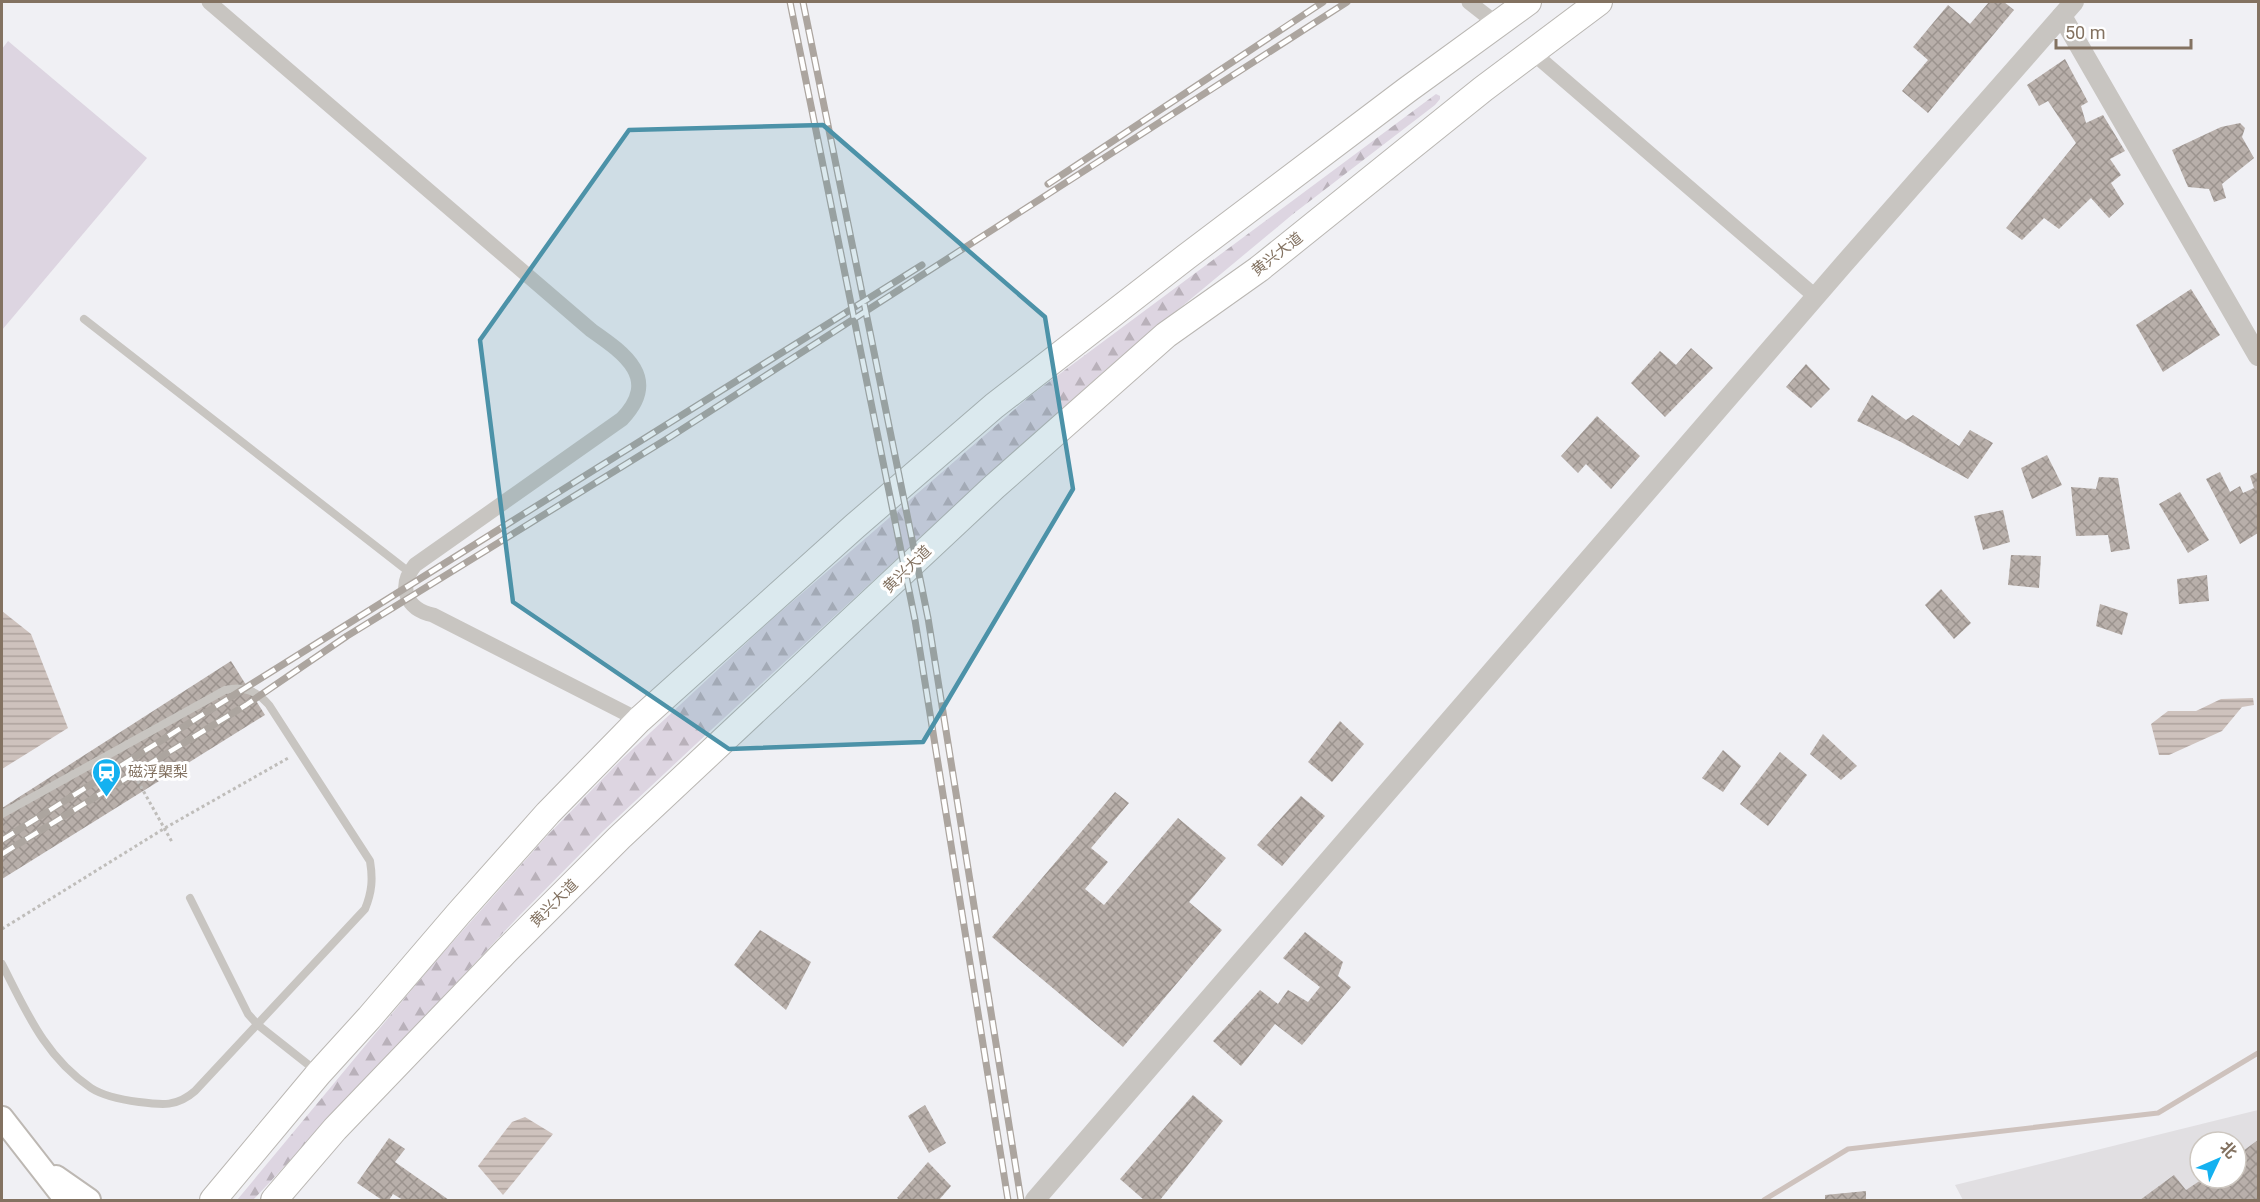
<svg xmlns="http://www.w3.org/2000/svg" width="2260" height="1202" viewBox="0 0 2260 1202" font-family="Roboto,'Noto Sans SC',sans-serif">
<defs>
<pattern id="forest-firs" width="22" height="20" patternUnits="userSpaceOnUse" patternTransform="scale(1.5)"><rect width="22" height="20" fill="#ddd5e1"/><path d="M5 1l3.5 6h-7zM16 11l3.5 6h-7z" fill="#b9b1ba"/></pattern>
<pattern id="water-rules" width="6" height="5" patternUnits="userSpaceOnUse" patternTransform="scale(1.5)"><rect width="6" height="5" fill="#cec2bd"/><path d="M0 2.5h6" fill="none" stroke="#ada29d"/></pattern>
<pattern id="building-cross-hatch" width="8" height="8" patternUnits="userSpaceOnUse" patternTransform="scale(1.5)"><rect width="8" height="8" fill="#b8afaa"/><path d="M0 0l8 8M0 8l8-8" fill="none" stroke="#9b938e"/></pattern>
</defs>
<rect width="100%" height="100%" fill="#f0f0f4"/>
<path fill="#e1dfe2" fill-rule="evenodd" d="M 2258,1110 L 2258,1200 L 1963,1200 L 1955,1185 ZM 2200,1142 L 2236,1142 L 2236,1178 L 2200,1178 Z"/>
<polygon fill="url(#forest-firs)" points="1436,94 1440,96 1440,99 1435,105 1293,214 1103,372 1000,464 711,730 602,832 518,917 253,1200 237,1200 434,963 545,838 621,760 770,621 1030,396"/>
<polygon fill="#ddd5e1" points="8,41 147,158 2,330 2,49"/>
<g fill="url(#water-rules)">
<polygon points="2,611 31,634 68,728 2,769"/>
<polygon points="2253,698 2254,705 2242,707 2222,731 2169,755 2159,755 2151,724 2168,711 2196,711 2221,699"/>
<polygon points="525,1117 553,1134 503,1195 478,1166 512,1122"/>
</g>
<g fill="none" stroke-linecap="round" stroke-linejoin="round">
<polyline stroke="#cec2bd" stroke-width="5" points="1764,1200 1848,1149 2158,1113 2258,1053"/>
</g>
<g fill="url(#building-cross-hatch)">
<polygon points="1989,2 2004,2 2014,10 1928,113 1902,91 1928,60 1913,47 1948,5 1970,24"/>
<polygon points="2065,59 2088,102 2081,106 2086,123 2103,115 2125,151 2110,159 2121,175 2111,183 2124,204 2109,218 2091,198 2059,229 2044,218 2022,240 2006,228 2076,143 2048,101 2039,106 2027,85"/>
<polygon points="2240,123 2245,128 2242,137 2254,158 2222,184 2226,198 2214,202 2209,189 2188,187 2172,150 2221,127"/>
<polygon points="2191,289 2220,335 2163,372 2136,325"/>
<polygon points="1691,348 1713,368 1665,417 1631,383 1660,351 1676,365"/>
<polygon points="1806,364 1830,389 1811,408 1786,387"/>
<polygon points="1872,395 1906,420 1913,415 1959,446 1970,430 1993,443 1968,479 1899,441 1857,421"/>
<polygon points="1597,416 1640,456 1611,489 1586,464 1578,473 1561,456"/>
<polygon points="2047,455 2062,485 2032,499 2021,468"/>
<polygon points="2220,472 2230,492 2240,486 2243,493 2254,488 2250,476 2258,472 2258,533 2240,544 2206,479"/>
<polygon points="2099,477 2118,478 2130,549 2111,552 2108,535 2076,536 2071,487 2096,489"/>
<polygon points="2180,492 2209,540 2188,553 2159,504"/>
<polygon points="2003,510 2010,542 1983,550 1974,516"/>
<polygon points="2011,555 2041,556 2039,588 2008,585"/>
<polygon points="2207,575 2209,601 2179,604 2177,579"/>
<polygon points="1941,589 1971,623 1954,639 1925,605"/>
<polygon points="2100,604 2128,613 2122,635 2096,626"/>
<polygon points="231,661 265,715 2,879 2,808"/>
<polygon points="1340,721 1364,744 1332,782 1308,762"/>
<polygon points="1823,734 1857,766 1841,780 1810,754"/>
<polygon points="1723,750 1741,766 1723,792 1702,778"/>
<polygon points="1780,752 1807,775 1768,826 1740,804"/>
<polygon points="1115,792 1129,803 1091,848 1108,862 1085,889 1104,905 1178,818 1226,858 1189,902 1222,930 1123,1047 992,937"/>
<polygon points="1301,796 1325,816 1282,866 1257,845"/>
<polygon points="760,930 811,962 786,1010 734,965"/>
<polygon points="1305,932 1343,962 1338,976 1351,987 1302,1045 1275,1024 1241,1066 1213,1041 1260,990 1278,1004 1288,990 1308,1002 1320,987 1283,958"/>
<polygon points="1193,1095 1223,1121 1160,1200 1144,1200 1120,1179"/>
<polygon points="925,1105 946,1143 929,1153 908,1116"/>
<polygon points="389,1138 405,1149 395,1162 449,1200 403,1200 393,1194 389,1200 382,1200 357,1183"/>
<polygon points="2258,1140 2258,1200 2140,1200 2174,1175 2186,1190 2204,1178 2236,1178 2236,1156"/>
<polygon points="928,1162 951,1186 939,1200 900,1200 897,1198"/>
<polygon points="1866,1191 1866,1200 1825,1200 1825,1195"/>
</g>
<g fill="none" stroke-linecap="round" stroke-linejoin="round">
<defs>
<g id="secondary">
<polyline points="2,1118 66,1200"/>
<polyline points="56,1177 89,1200"/>
</g>
<g id="trunk">
<polyline points="213,1200 319,1073 369,1018 459,913 548,813 639,720 855,526 994,406 1186,257 1407,90 1528,2"/>
<polyline points="274,1200 335,1129 506,951 619,838 994,487 1166,335 1259,269 1483,89 1599,2"/>
</g>
</defs>
<use href="#secondary" stroke="#bdb8b3" stroke-width="26"/>
<use href="#trunk" stroke="#bab7b3" stroke-width="28"/>
<g stroke="#bfbdba" stroke-width="3" stroke-dasharray="3 3" stroke-linecap="butt">
<polyline points="126,760 172,842"/>
<polyline points="2,929 165,828 290,757"/>
</g>
<g stroke="#c8c5c1" stroke-width="8">
<polyline points="84,319 409,572"/>
<path d="M 2,814 L 225,690 C 244,686 256,690 269,705 L 370,861 C 373,879 372,892 365,909 L 195,1091 C 177,1107 162,1105 139,1102 C 124,1100 105,1097 91,1088 C 45,1057 26,1011 2,964"/>
<polyline points="190,898 248,1014 258,1025 315,1070"/>
</g>
<g stroke="#c8c5c1" stroke-width="15">
<path d="M 209,2 L 591,330 C 624,353 661,378 622,419 L 415,565 C 398,586 405,609 433,615 L 639,720"/>
<polyline points="1469,2 1497,24"/>
<polyline points="1533,53 1816,297"/>
</g>
<g stroke="#c8c5c1" stroke-width="20">
<polyline points="2062,16 2258,356"/>
<polyline points="1035,1200 1843,265 2074,2"/>
</g>
<use href="#secondary" stroke="#fff" stroke-width="22"/>
<use href="#trunk" stroke="#fff" stroke-width="26"/>
<defs>
<g id="rail">
<polyline points="790,2 915,620 1008,1200"/>
<polyline points="803,2 928,618 1021,1200"/>
<polyline points="1048,184 1323,2"/>
<polyline points="2,840 922,265"/>
<polyline points="2,854 246,705 347,636 670,437 1347,2"/>
</g>
</defs>
<use href="#rail" stroke="#aca59f" stroke-width="7"/>
<use href="#rail" stroke="#fff" stroke-width="4.5" stroke-dasharray="14" stroke-linecap="butt"/>
</g>
<path fill="#4c92a8" fill-opacity="0.2" stroke="#4c92a8" stroke-width="4.5" stroke-linejoin="round" d="M 823,125 L 1045,317 L 1073,489 L 923,742 L 729,749 L 513,602 L 480,340 L 629,130 Z"/>
<defs>
<symbol id="station-pin" viewBox="-11 -11 22 30"><path d="M0 17L-7.5 6A9.5 9.5 0 1 1 7.5 6Z" fill="#14b1f0" stroke="#fff"/><path d="M-3-6H3Q5-6 5-4V2Q5 4 3 4L4.5 6H3L1.5 4h-3L-3 6H-4.5L-3 4Q-5 4-5 2V-4Q-5-6-3-6ZM-3.5-4v3h7v-3ZM-3.5 1v1.5H-2V1ZM2 1v1.5H3.5V1Z" fill="#fff"/></symbol>
</defs>
<g fill-rule="evenodd">
<use href="#station-pin" x="90" y="756" width="33" height="45"/>
</g>
<g text-anchor="middle" dominant-baseline="central" stroke-width="6" stroke-linejoin="round" paint-order="stroke">
<g font-size="15" fill="#837261" stroke="#fff">
<text transform="translate(1277 254) rotate(-38)">黄兴大道</text>
<text transform="translate(907 569) rotate(-44)">黄兴大道</text>
<text transform="translate(554 903) rotate(-45)">黄兴大道</text>
</g>
<g font-size="15" fill="#837261" stroke="#fff" text-anchor="start">
<text x="128" y="772">磁浮㮾梨</text>
</g>
</g>
<rect width="2260" height="1202" fill="none" stroke="#837261" stroke-width="6"/>
<g transform="translate(2218 1160) rotate(46)"><circle r="28" fill="#ffffff" stroke="#cdc7c0" stroke-width="1.5"/>
<path d="M0-4.5L10 22L0 15L-10 22Z" fill="#14b1f0"/>
<text y="-9" font-size="16" font-weight="bold" text-anchor="middle" fill="#837261">北</text>
</g>
<path d="M2056 39v9h135v-9" fill="none" stroke="#837261" stroke-width="3"/>
<text x="2065" y="39" font-size="18" fill="#837261" stroke="#ffffff" stroke-width="4.5" paint-order="stroke">50 m</text>
</svg>
